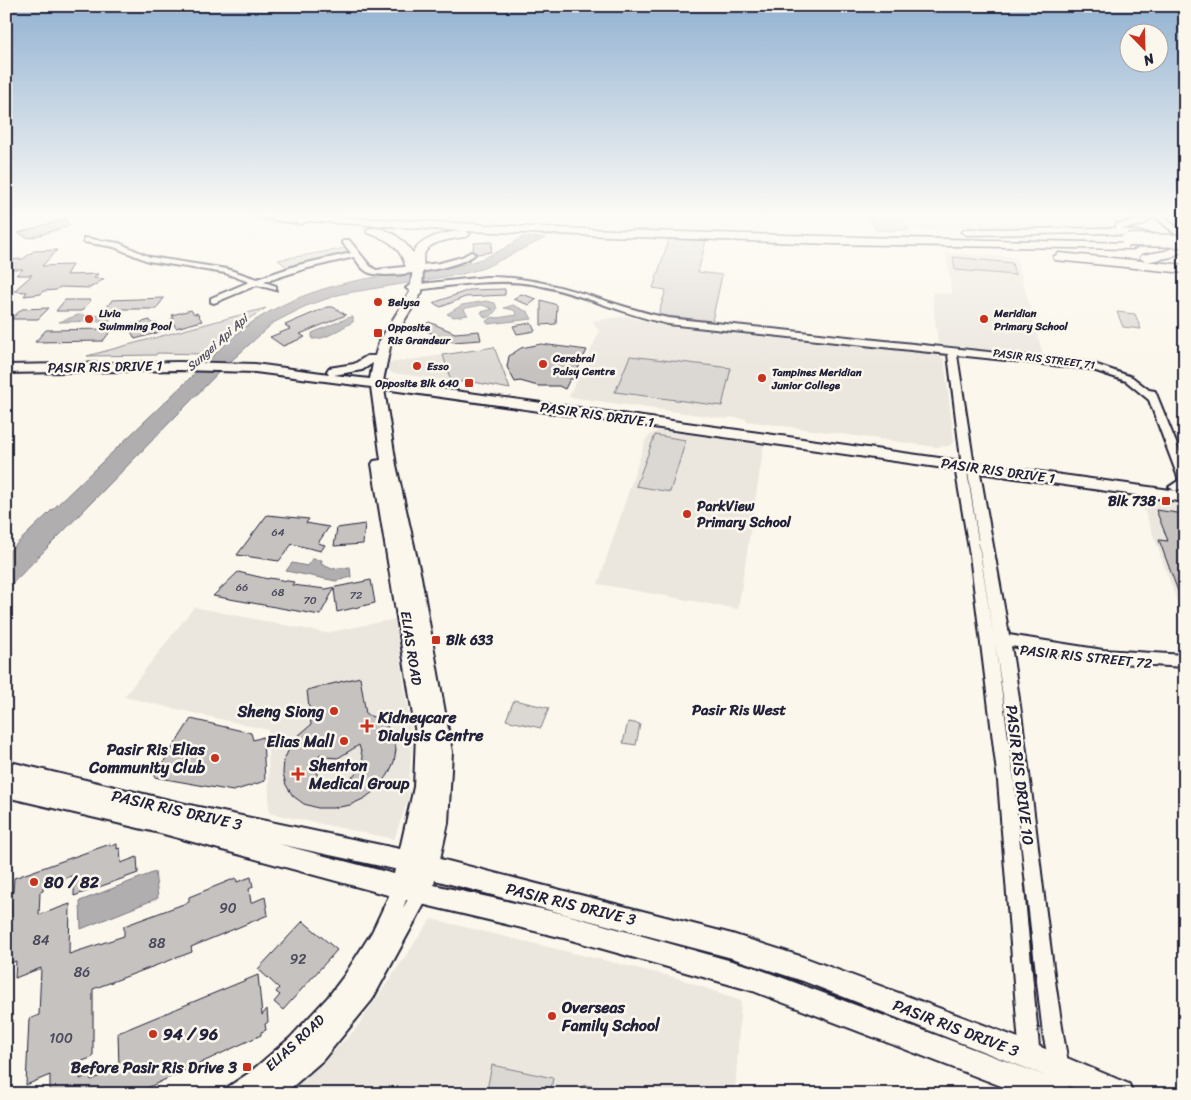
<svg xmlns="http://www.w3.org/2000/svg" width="1191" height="1100" viewBox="0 0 1191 1100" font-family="Sriracha,sans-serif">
<rect width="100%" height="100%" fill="#fbf7ec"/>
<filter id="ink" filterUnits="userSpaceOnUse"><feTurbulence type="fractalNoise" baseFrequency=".02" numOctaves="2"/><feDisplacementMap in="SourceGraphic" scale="10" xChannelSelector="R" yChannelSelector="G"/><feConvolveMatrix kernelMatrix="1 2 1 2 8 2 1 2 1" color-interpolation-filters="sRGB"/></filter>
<g filter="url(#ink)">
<g fill="#ebe7df">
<polygon points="904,216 1141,216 1136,220 1124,223 914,230"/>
<polygon points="946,253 1016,257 1043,355 938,344 932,292 952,294"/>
<polygon points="626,316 657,324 748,335 937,354 944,359 954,441 949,446 936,447 746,421 746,419 729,417 728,419 569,397 599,332 593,321"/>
<polygon points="443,355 451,381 392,373 388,369 389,363"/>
<polygon points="661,430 764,445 738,609 598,584 646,439 651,434"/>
<polygon points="1140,498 1185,504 1185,624"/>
<polygon points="194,607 326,633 395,619 412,739 408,800 394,839 269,813 268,730 124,697"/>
<polygon points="431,919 678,978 741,1001 735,1094 288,1094 354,1031"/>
</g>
<g fill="#dbd8d3" stroke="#7e7d87">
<polygon points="869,216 900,216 909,230 876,230"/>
<polygon points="669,239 706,241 698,272 722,275 712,321 658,315 666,290 653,288"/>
<polygon points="346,248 350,252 287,267 278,260"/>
<polygon points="953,257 1012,263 1015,275 955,270"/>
<polygon points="266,308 235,327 204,354 157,353 156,355 87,356"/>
<polygon points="1117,312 1135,314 1141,329 1123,327"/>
<polygon points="494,347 510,389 463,380 462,382 451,381 443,355"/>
<polygon points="630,356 731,368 722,406 615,392"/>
<polygon points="655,435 686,440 670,492 636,486"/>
<polygon points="514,700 549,708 541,728 506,720"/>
<polygon points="628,722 640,724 636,745 623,743"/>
<polygon points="492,1065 553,1078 550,1094 486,1094"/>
<polygon points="585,1085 633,1094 576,1094 579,1088"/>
</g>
<g fill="#b1aeb0" stroke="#787681">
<path d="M 523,237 L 545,238 L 484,268 L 462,274 L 341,294 L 306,306 L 273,323 L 219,372 L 6,590 L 6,554 L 234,336 C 275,302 325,285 377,277 C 410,273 444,271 475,261 C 492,256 508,246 523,237 Z"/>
<polygon points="486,301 495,303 497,309 491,316 485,318 481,312 493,309 482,305 466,308 464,310 468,315 454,317 447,314 462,305"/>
<polygon points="513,305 528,312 532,319 488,324 486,321 493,317 497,318 517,315 514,310 504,308"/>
<polygon points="78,315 110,316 110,321 59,322"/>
<path d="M 350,317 L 353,317 L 353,322 C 340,328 327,340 312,339 L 312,333 Z"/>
<polygon points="312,559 322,560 321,564 332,569 350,567 351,577 336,581 286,571 292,563 307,566"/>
<polygon points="155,872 158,898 81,929 80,901"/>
</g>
<g fill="#c6c2c0" stroke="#22223b" fill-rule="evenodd">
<polygon points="65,219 69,226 29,238 18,233"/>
<polygon points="492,242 491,252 477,254 473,251 474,243"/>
<polygon points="57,250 42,266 72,265 66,275 98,274 94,278 104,279 90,288 60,287 56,290 43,291 41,294 24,296 27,292 14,291 32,275 16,275 23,269 6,269 6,260 23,259 34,251"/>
<polygon points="505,289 505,295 465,297 441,307 433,303 469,290"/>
<polygon points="521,294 537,299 529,305 513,299"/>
<polygon points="164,298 156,309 122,309 119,312 103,313 112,300"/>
<polygon points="65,300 91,300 82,311 56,311"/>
<polygon points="541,300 557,305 556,324 541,325"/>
<polygon points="327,307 333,307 346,315 300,334 305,337 283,346 270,337 290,329 285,325"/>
<polygon points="49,308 38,319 11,319 22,309"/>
<polygon points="191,310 194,314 197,313 202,321 176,328 171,319 174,319 172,315"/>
<polygon points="150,320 152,324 156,323 160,332 135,339 130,329 133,329 131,325"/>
<polygon points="429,322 455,333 479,331 481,340 453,342 419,328"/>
<polygon points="531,323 535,331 517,334 513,326"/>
<polygon points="112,329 103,341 35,342 46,330"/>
<polygon points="541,344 587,350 573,379 570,379 565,389 559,386 538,386 520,381 515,382 507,367 509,356 521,348"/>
<polygon points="1156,510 1185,514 1185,610 1159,540 1168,541"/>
<polygon points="267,515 309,519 306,523 329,527 318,543 325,545 321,551 292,544 279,561 237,555"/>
<polygon points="365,524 363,544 334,546 337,528"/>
<polygon points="238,572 268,579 269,578 294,582 292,585 326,589 371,580 375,603 337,612 334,589 320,615 213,596"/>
<path d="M 360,677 L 366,714 L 378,719 L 388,727 L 394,737 L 396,749 L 394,762 L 388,775 L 378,788 L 365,798 L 350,805 L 334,808 L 318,808 L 304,804 L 293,796 L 286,785 L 283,773 L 284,760 L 290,747 L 299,735 L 311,725 L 307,690 ZM 359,745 L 363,759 L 360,768 L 354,776 L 335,784 L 326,782 L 319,778 L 315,770 L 316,762 L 320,754 L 325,757 L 338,758 Z"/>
<polygon points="191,719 251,733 253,740 263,737 265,781 233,791 154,777"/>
<polygon points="110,844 110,846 117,844 117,849 120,848 121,863 137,857 138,873 74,896 74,875 43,887 43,891 40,892 39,915 70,904 69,954 124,936 124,926 189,902 189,897 236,878 237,882 251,877 253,887 249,889 251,903 265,897 268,915 191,947 192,952 93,989 93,1057 80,1062 80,1079 91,1074 91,1080 119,1068 118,1033 258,975 262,1015 267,1009 268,1022 265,1024 266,1030 261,1032 261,1035 134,1094 50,1094 50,1075 26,1085 29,1019 39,1015 41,968 15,978 16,961 10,963 11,902 6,904 6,894 13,892 14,878"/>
<polygon points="303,921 337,950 283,1010 274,1002 280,995 276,992 279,988 258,969"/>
</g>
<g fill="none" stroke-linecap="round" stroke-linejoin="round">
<defs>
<g id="minor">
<path d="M 84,238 L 119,243 L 150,257 L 227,269 L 257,279 L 298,265 L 351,253 L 342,242 L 346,240 L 349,240 L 370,266 L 376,270 L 440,263 L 462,257 L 471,252 L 475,254 C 461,268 394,278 374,274 C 364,273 359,264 354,257 L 304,269 L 264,282 L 276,286 L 276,290 L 257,285 L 214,303 L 211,302 L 211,298 L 249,282 L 225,273 L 148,261 L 114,247 L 84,242 Z"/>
<path d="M 486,277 C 552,276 605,305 668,318 L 1091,363 L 1132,377 L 1149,390 L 1155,391 L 1185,465 L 1185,487 L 1175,491 L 1169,487 L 1178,481 L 1178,477 L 1149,400 L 1126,381 L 1090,369 L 957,355 L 973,459 L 980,473 L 1009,635 L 1103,650 L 1185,655 L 1185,667 L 1103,662 L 1011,646 C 1034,786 1044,929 1069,1069 L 1066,1076 L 1059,1079 L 1052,1076 L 1043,1034 L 1010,744 L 995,643 L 1014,781 L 1040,1058 L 1037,1065 L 1030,1068 L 1023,1065 L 1020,1058 L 998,781 L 970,555 L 955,467 L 961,459 L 948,354 L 668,324 C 622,314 578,292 532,284 C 492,278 450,286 410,291 L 406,288 L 410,285 ZM 967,471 L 968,473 L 993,634 Z"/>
<polygon points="402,878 408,881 411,887 403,908 415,887 421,884 427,887 430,893 427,899 372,1000 322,1061 284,1094 258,1094 259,1090 254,1094 225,1094 228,1087 249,1073 290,1038 328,997 344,976 372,932 396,881"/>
</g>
<g id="major">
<polygon points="1154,216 1163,216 1185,234 1185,242"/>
<path d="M 418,265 L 423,268 L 422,292 L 391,342 L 383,381 L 1185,492 L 1185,502 L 384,389 L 396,465 L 421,577 L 452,752 L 448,823 L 440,859 L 732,934 L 803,957 L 1029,1042 L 1129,1084 L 1133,1094 L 1087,1094 L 1068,1086 L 1072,1094 L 1022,1094 L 753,991 L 564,938 L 421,904 L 160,833 L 6,797 L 6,761 L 194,806 L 400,849 L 414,787 L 416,734 L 372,464 L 374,461 L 381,460 L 371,387 L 255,372 L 179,370 L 6,373 L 6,365 L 179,362 L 255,364 L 329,374 L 327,371 L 329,368 L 354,364 L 367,356 L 375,356 L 379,342 L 410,292 L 413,268 ZM 373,363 L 370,379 L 334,375 L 362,370 ZM 279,844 L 394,869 L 395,869 L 394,874 ZM 435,880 L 732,958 L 803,981 L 1046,1076 L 753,967 L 564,914 L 434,885 Z"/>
</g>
<g id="highway">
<path d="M 259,216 C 358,216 458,224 557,228 C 749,235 941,239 1133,243 L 1139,246 L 1133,249 L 832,244 L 466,231 L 470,234 L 468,236 C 455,240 429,239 424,255 C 422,260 425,265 422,271 L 412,272 L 406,268 C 400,246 388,239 367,233 L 367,229 C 386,224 403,239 413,253 C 423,236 443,233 461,231 L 307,221 L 302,224 L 264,219 Z"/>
<polygon points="1142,216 1154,216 1143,225 1122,229 1171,237 1171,241 1104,233 967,235 961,232 967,229 1116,228 1116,224 1136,220"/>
<polygon points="1175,216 1185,216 1185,220 1176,218"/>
<polygon points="1185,242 1185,250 1172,257 1146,262 1140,258 1142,255 1165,251"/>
<polygon points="1059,253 1185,265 1185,273 1055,260 1053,257"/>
</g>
</defs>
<use href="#minor" stroke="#22223b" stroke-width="4"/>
<use href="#major" stroke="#22223b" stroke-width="4"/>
<use href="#highway" stroke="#22223b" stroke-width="3"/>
<use href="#minor" fill="#fbf7ec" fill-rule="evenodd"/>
<use href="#major" fill="#fbf7ec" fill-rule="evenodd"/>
<use href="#highway" fill="#fbf7ec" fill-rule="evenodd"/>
<defs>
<polyline id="highway-bridge" points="1127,240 1185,241"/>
</defs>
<use href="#highway-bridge" stroke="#22223b" stroke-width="15" stroke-linecap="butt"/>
<use href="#highway-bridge" stroke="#fbf7ec" stroke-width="12"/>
</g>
</g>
<linearGradient id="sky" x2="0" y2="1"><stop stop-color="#92b2d2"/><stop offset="0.58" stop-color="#fdfbf6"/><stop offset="1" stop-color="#fdfbf6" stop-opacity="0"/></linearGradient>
<rect width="1191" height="370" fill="url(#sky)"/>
<g fill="#c8321e" stroke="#fbf7ec" stroke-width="2">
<circle cx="378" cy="302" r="5"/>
<circle cx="89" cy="319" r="5"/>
<circle cx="984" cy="319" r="5"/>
<rect x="373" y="328" width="10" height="10" rx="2.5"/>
<circle cx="543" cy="364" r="5"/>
<circle cx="417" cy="366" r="5"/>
<circle cx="762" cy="378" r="5"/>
<rect x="464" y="378" width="10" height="10" rx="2.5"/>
<rect x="1161" y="496" width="10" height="10" rx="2.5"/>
<circle cx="687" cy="514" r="5"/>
<rect x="431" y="635" width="10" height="10" rx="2.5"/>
<circle cx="334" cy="711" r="5"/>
<path d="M364.5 718.5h5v5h5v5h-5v5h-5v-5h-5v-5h5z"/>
<circle cx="344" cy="741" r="5"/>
<circle cx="215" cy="758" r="5"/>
<path d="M295.5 766.5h5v5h5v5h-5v5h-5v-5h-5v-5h5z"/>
<circle cx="34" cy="882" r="5"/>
<circle cx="552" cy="1016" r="5"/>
<circle cx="153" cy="1034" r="5"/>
<rect x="242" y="1062" width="10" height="10" rx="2.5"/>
</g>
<g text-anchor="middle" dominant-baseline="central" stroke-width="5" stroke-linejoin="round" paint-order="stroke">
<g font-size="11" font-weight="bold" fill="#22223b" stroke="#fbf7ec" text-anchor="start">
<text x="388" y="302">Belysa</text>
<text x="99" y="313">Livia<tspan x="99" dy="13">Swimming Pool</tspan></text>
<text x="994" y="313">Meridian<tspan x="994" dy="13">Primary School</tspan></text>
<text x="388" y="327">Opposite<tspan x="388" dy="13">Ris Grandeur</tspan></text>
<text x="553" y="358">Cerebral<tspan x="553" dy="13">Palsy Centre</tspan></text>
<text x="427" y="366">Esso</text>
<text x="772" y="372">Tampines Meridian<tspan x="772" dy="13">Junior College</tspan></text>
<text x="459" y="383" text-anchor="end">Opposite Blk 640</text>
</g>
<g font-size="11" fill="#22223b" stroke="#fbf7ec">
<text transform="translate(1044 359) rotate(7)">PASIR RIS STREET 71</text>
</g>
<g font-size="11" fill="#4b4a5c">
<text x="278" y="532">64</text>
<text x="242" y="587">66</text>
<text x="278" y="592">68</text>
<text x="356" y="595">72</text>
<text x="310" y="600">70</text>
</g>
<g font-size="12" font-style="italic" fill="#545364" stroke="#fbf7ec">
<text transform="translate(217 343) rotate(-42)">Sungei Api Api</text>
</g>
<g font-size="14" fill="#22223b" stroke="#fbf7ec">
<text transform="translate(105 367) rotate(-1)">PASIR RIS DRIVE 1</text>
<text transform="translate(597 415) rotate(8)">PASIR RIS DRIVE 1</text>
<text transform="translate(998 471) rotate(8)">PASIR RIS DRIVE 1</text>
<text transform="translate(411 648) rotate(81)">ELIAS ROAD</text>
<text transform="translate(1086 657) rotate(6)">PASIR RIS STREET 72</text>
<text transform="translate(295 1043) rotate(-43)">ELIAS ROAD</text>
</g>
<g font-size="14" font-weight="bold" fill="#22223b" stroke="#fbf7ec" text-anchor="start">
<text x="1156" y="501" text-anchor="end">Blk 738</text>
<text x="697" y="506">ParkView<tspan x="697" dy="16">Primary School</tspan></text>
<text x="446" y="640">Blk 633</text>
</g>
<g font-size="14" fill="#4b4a5c">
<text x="228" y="908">90</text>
<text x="41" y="940">84</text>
<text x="157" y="943">88</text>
<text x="298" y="959">92</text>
<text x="82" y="972">86</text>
<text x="61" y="1038">100</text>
</g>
<g font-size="15" font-weight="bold" fill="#22223b" stroke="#fbf7ec">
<text x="739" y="710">Pasir Ris West</text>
</g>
<g font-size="16" font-weight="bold" fill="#22223b" stroke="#fbf7ec" text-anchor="start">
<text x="324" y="711" text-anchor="end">Sheng Siong</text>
<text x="378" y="717">Kidneycare<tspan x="378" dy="18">Dialysis Centre</tspan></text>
<text x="334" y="741" text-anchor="end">Elias Mall</text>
<text x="205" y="749" text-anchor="end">Pasir Ris Elias<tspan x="205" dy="18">Community Club</tspan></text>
<text x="309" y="765">Shenton<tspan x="309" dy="18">Medical Group</tspan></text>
<text x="44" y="882">80 / 82</text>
<text x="562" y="1007">Overseas<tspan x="562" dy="18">Family School</tspan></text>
<text x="163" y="1034">94 / 96</text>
<text x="237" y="1067" text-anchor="end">Before Pasir Ris Drive 3</text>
</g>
<g font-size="16" fill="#22223b" stroke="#fbf7ec">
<text transform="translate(1020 775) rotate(83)">PASIR RIS DRIVE 10</text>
<text transform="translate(177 810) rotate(13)">PASIR RIS DRIVE 3</text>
<text transform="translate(571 904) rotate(14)">PASIR RIS DRIVE 3</text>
<text transform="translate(956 1028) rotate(21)">PASIR RIS DRIVE 3</text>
</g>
</g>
<rect width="1191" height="1100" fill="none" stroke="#fbf7ec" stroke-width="25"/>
<rect x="12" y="12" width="1166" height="1075" fill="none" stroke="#22223b" stroke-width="2" filter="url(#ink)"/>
<g transform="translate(1144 48) rotate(157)"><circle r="24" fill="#fbf7ec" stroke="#a4a2a5"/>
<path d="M0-4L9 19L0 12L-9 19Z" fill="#c8321e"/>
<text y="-8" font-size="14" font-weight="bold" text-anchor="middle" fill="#22223b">N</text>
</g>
</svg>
